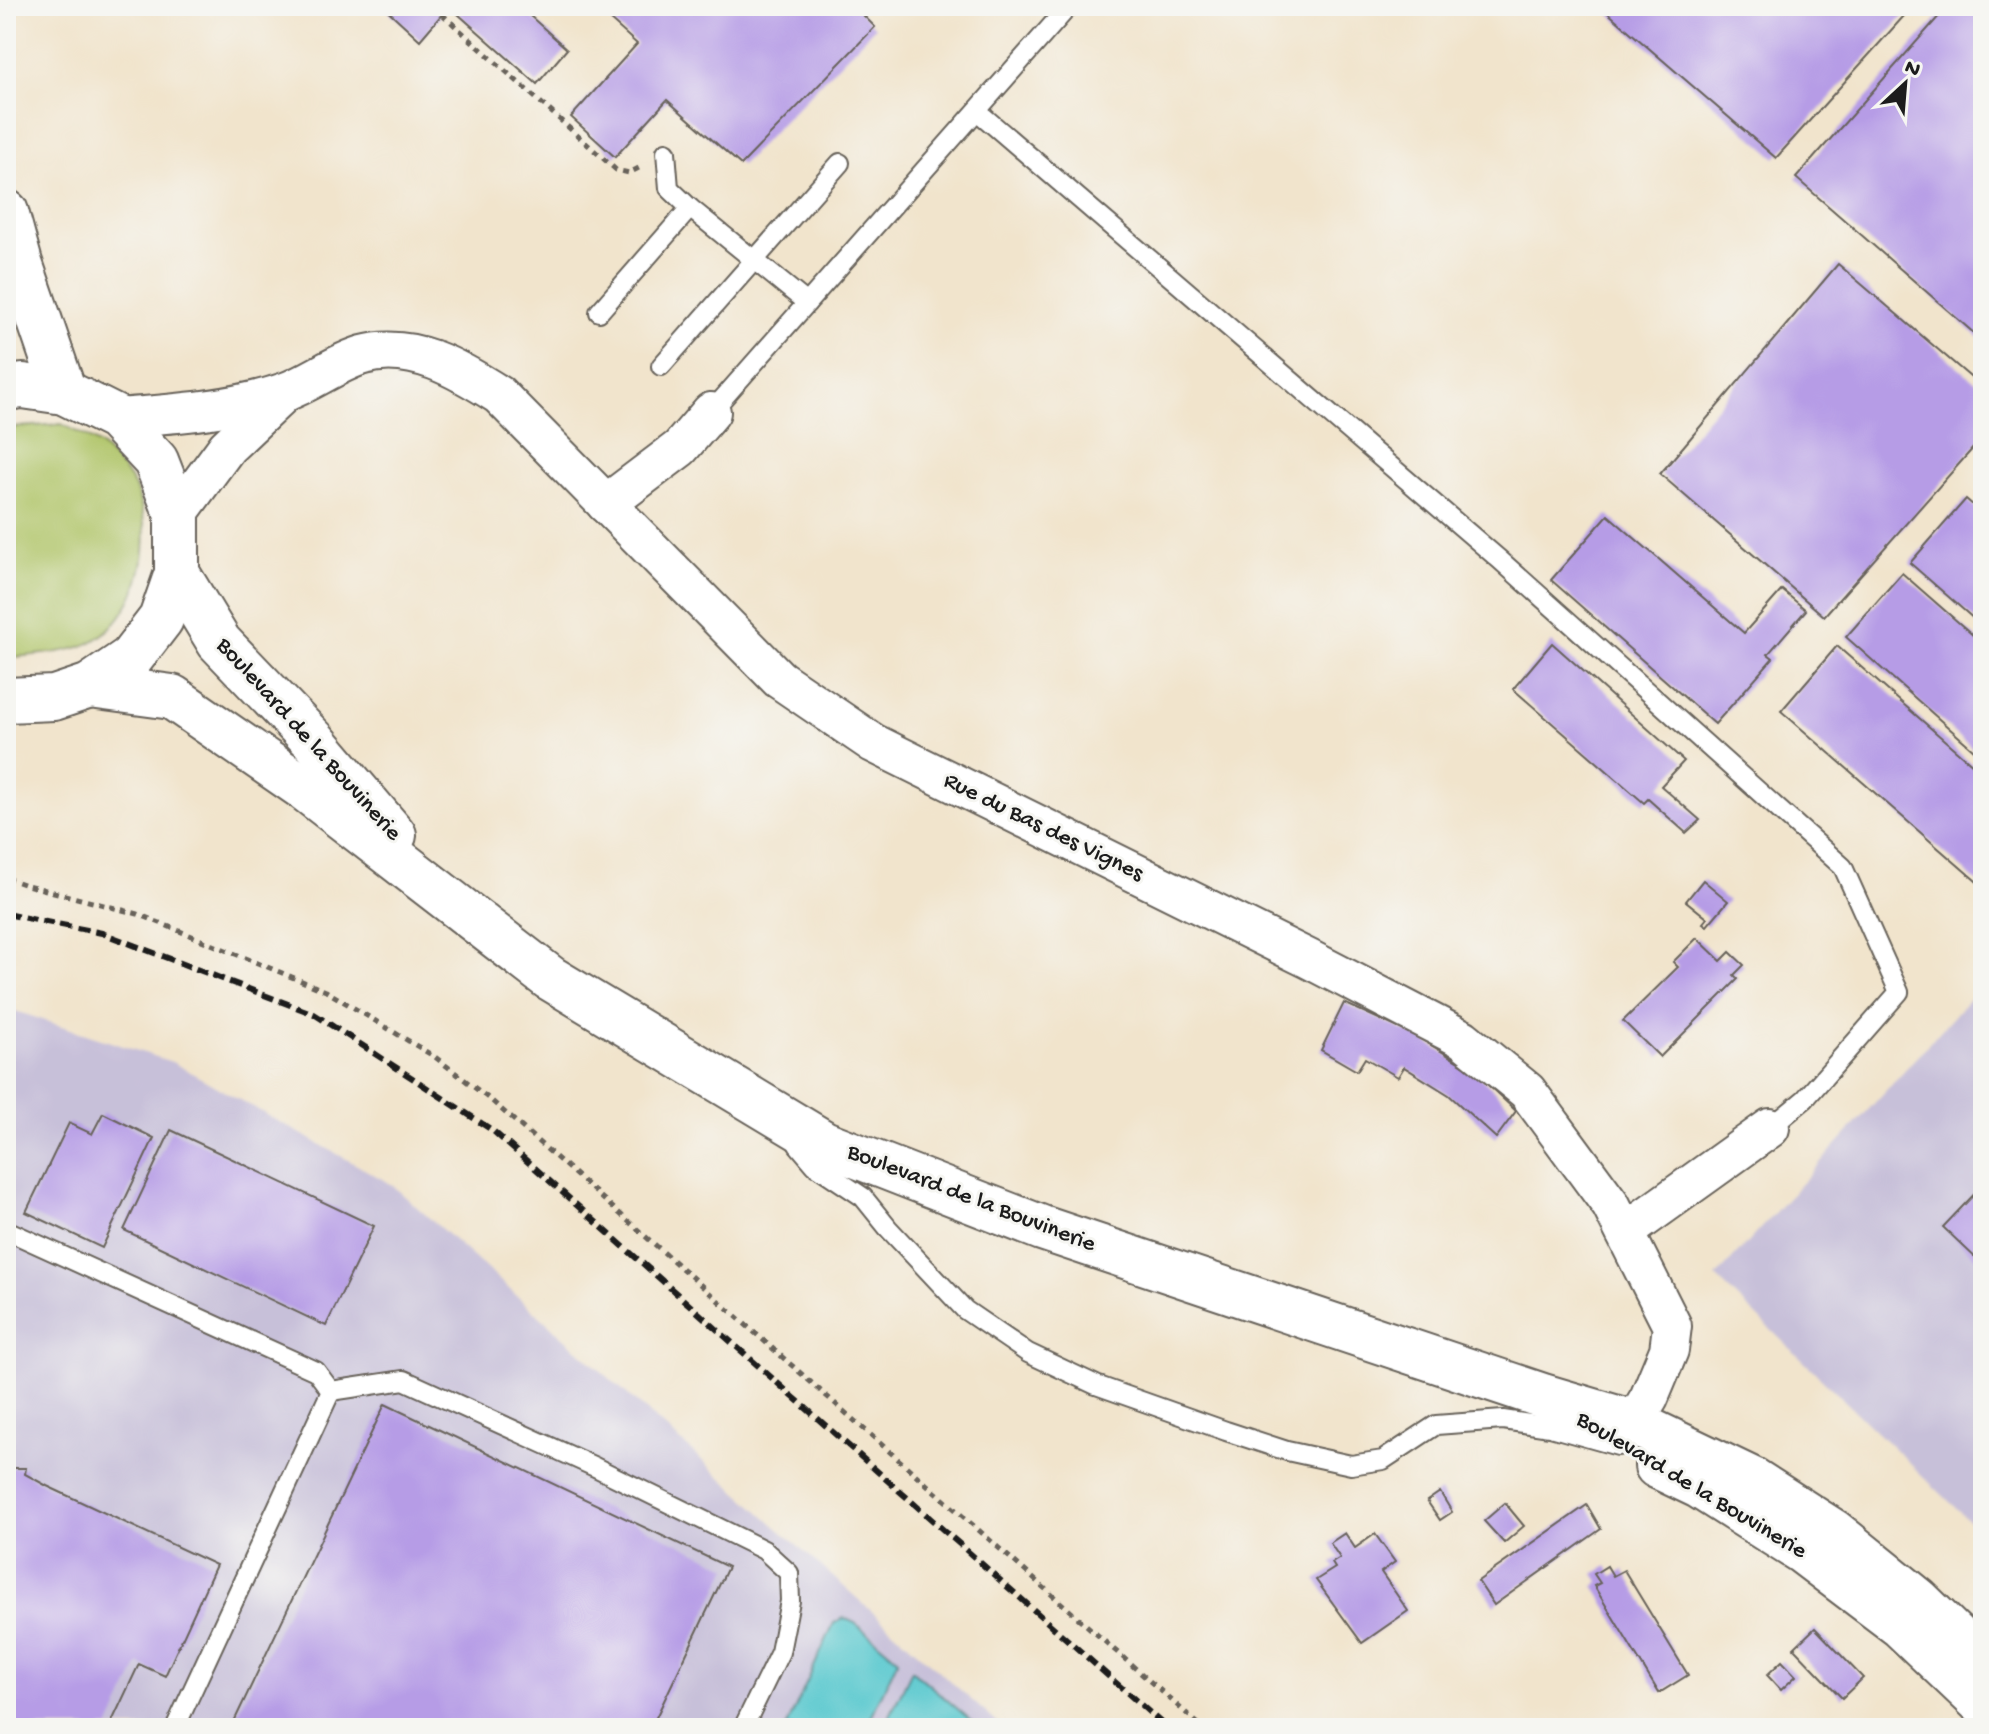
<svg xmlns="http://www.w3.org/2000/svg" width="1989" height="1734" viewBox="0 0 1989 1734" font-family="'Gochi Hand',sans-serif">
<rect width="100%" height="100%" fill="#f6f6f2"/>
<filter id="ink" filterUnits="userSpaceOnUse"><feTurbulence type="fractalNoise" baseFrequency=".0125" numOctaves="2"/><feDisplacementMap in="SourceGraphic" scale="16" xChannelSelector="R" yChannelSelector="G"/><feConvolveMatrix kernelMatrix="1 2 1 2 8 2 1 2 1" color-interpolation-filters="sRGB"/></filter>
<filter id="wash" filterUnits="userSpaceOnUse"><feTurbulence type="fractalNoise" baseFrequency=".006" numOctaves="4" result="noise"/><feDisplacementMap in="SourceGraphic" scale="32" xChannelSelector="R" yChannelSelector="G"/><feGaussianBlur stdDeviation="1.8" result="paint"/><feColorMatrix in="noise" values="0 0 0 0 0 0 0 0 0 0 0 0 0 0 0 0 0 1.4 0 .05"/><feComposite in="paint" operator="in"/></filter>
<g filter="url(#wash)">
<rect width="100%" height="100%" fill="#f1e4cc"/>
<g fill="#c7c0d9">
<polygon points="1983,984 1983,1534 1716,1277"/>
<polygon points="6,1008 172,1062 391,1184 1003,1728 6,1728"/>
</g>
<path fill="#b0c569" stroke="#667042" stroke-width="2" d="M 62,424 C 74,431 89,437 100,445 C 108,452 131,477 135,487 C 156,536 143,610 95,640 C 75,653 35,655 12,657 L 6,655 L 6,428 Z"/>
<g fill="#5bc9cf" stroke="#3c7276" stroke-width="2">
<polygon points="844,1618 855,1623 898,1659 866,1728 786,1728 834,1623"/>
<polygon points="912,1670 980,1728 884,1728"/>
</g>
<g id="blocks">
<g fill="#b69ce6">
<polygon points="383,6 519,6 567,49 537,84 449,6 420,40"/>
<polygon points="619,6 861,6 858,10 875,27 741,165 667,100 615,157 571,117 637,44 608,18"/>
<polygon points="1600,6 1913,6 1776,158"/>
<polygon points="1948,6 1983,6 1983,341 1796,178"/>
<polygon points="1838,264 1983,388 1983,437 1824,616 1660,474"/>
<polygon points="1966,499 1983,514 1983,627 1910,563"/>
<polygon points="1608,515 1744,633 1782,590 1806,610 1768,654 1773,658 1715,724 1551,580"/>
<polygon points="1902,573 1983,644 1983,758 1846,637"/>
<polygon points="1552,643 1684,761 1661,786 1700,820 1686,833 1648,799 1644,803 1513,689"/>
<polygon points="1837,646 1983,774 1983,887 1781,711"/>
<polygon points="1703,880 1728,901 1707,926 1703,923 1707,918 1686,901"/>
<polygon points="1697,938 1721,961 1730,952 1744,965 1734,975 1738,979 1660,1057 1623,1021 1678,967 1673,962"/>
<polygon points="1344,1003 1418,1037 1473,1071 1516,1111 1496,1138 1449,1095 1404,1067 1398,1077 1365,1058 1357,1071 1321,1050"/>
<polygon points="103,1113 154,1138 102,1248 26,1212 69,1123 92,1134"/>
<polygon points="171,1130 374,1226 326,1326 124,1230"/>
<polygon points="1983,1185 1983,1265 1943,1227"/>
<polygon points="385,1404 728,1567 651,1728 231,1728"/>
<polygon points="6,1468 26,1468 25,1474 47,1486 216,1565 165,1676 139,1664 109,1728 6,1728"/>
<polygon points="1440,1492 1452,1512 1440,1520 1427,1501"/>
<polygon points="1505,1503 1524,1526 1504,1543 1484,1521"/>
<polygon points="1587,1505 1601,1529 1494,1605 1478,1581"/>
<polygon points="1345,1533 1355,1548 1375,1534 1395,1562 1381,1572 1408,1611 1362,1643 1316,1580 1335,1568 1332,1563 1340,1558 1330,1543"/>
<polygon points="1607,1566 1613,1576 1624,1570 1688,1675 1659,1693 1594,1586 1600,1583 1594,1574"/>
<polygon points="1815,1628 1863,1678 1842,1698 1794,1648"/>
<polygon points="1782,1661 1796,1676 1781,1690 1767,1675"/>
</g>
</g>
</g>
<g filter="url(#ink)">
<use href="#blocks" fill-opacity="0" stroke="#67625a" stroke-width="2"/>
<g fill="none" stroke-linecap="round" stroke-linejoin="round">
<defs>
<g id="lane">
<polyline points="977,111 1500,560 1843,867 1899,992 1805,1099 1770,1128"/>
<polyline points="666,152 669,188 690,208"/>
<polyline points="599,312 690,208 807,303"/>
<polyline points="661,366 840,163"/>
<polyline points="711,412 1069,6"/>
<polyline points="798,1145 815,1165 863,1197 888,1228 965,1310 1028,1353 1096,1385 1226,1431 1287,1451 1351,1465 1383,1460 1436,1425 1503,1420 1550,1427 1618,1446"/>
<polyline points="6,1230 316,1371 331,1391 175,1728"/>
<polyline points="331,1391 404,1380 595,1467 764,1550 789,1573 790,1601 780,1652 743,1728"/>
</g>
<g id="street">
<path d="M 116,418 C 171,414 233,410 285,392 C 312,382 336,363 363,355 C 412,341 460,370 499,395 L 779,679 L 873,743 L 1309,959 L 1463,1039 L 1527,1091 L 1611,1205 L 1672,1326 L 1669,1350 L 1649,1398 L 1634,1423"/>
<polyline points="606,504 680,448 711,412"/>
<polyline points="177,515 227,447 283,394"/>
<polyline points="1625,1232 1770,1128"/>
</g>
<g id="secondary">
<polyline points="6,388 23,386 64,392 116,418 156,461 177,515 177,573 161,619 131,658 90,686 54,698 6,700"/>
<polyline points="177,573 219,642 315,742 394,835"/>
<polyline points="90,686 172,697 304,788 550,978 824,1143 1042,1228 1543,1396 1634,1423 1753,1480 1834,1532 1918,1600 1983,1663"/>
<polyline points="1657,1466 1699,1486 1803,1552 1901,1626 1983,1704"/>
</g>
<polyline id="highway" points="6,212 20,263 64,392"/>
</defs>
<use href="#lane" stroke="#67625a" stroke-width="22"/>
<use href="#street" stroke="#67625a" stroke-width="42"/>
<use href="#secondary" stroke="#67625a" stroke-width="48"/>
<use href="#highway" stroke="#67625a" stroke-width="48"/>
<g stroke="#67625a" stroke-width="5" stroke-dasharray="6 6" stroke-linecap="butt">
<polyline points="442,14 616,170 629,173 643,166"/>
<polyline points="6,878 23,884 138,914 326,991 435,1057 492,1101 1203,1728"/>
</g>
<use href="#lane" stroke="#fff" stroke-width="18"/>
<use href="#street" stroke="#fff" stroke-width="38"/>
<use href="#secondary" stroke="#fff" stroke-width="44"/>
<use href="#highway" stroke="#fff" stroke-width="44"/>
<polyline stroke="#1c1c1c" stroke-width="6" stroke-dasharray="12 6" stroke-linecap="butt" points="6,914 102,933 314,1014 492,1130 1167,1728"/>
</g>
</g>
<g text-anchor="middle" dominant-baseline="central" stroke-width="6" stroke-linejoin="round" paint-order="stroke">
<g font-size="24" fill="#1c1c1c" stroke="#f6f6f2">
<text transform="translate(308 740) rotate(48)">Boulevard de la Bouvinerie</text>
<text transform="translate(1043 828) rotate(26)">Rue du Bas des Vignes</text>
<text transform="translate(971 1199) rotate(21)">Boulevard de la Bouvinerie</text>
<text transform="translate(1691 1486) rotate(31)">Boulevard de la Bouvinerie</text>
</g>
</g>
<rect width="1989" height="1734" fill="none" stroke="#f6f6f2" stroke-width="32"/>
<g transform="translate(1905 84) rotate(26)" stroke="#f6f6f2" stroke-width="6" paint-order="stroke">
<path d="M0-6L14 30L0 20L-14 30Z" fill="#1c1c1c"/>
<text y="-12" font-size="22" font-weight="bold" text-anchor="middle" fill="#1c1c1c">N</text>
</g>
</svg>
